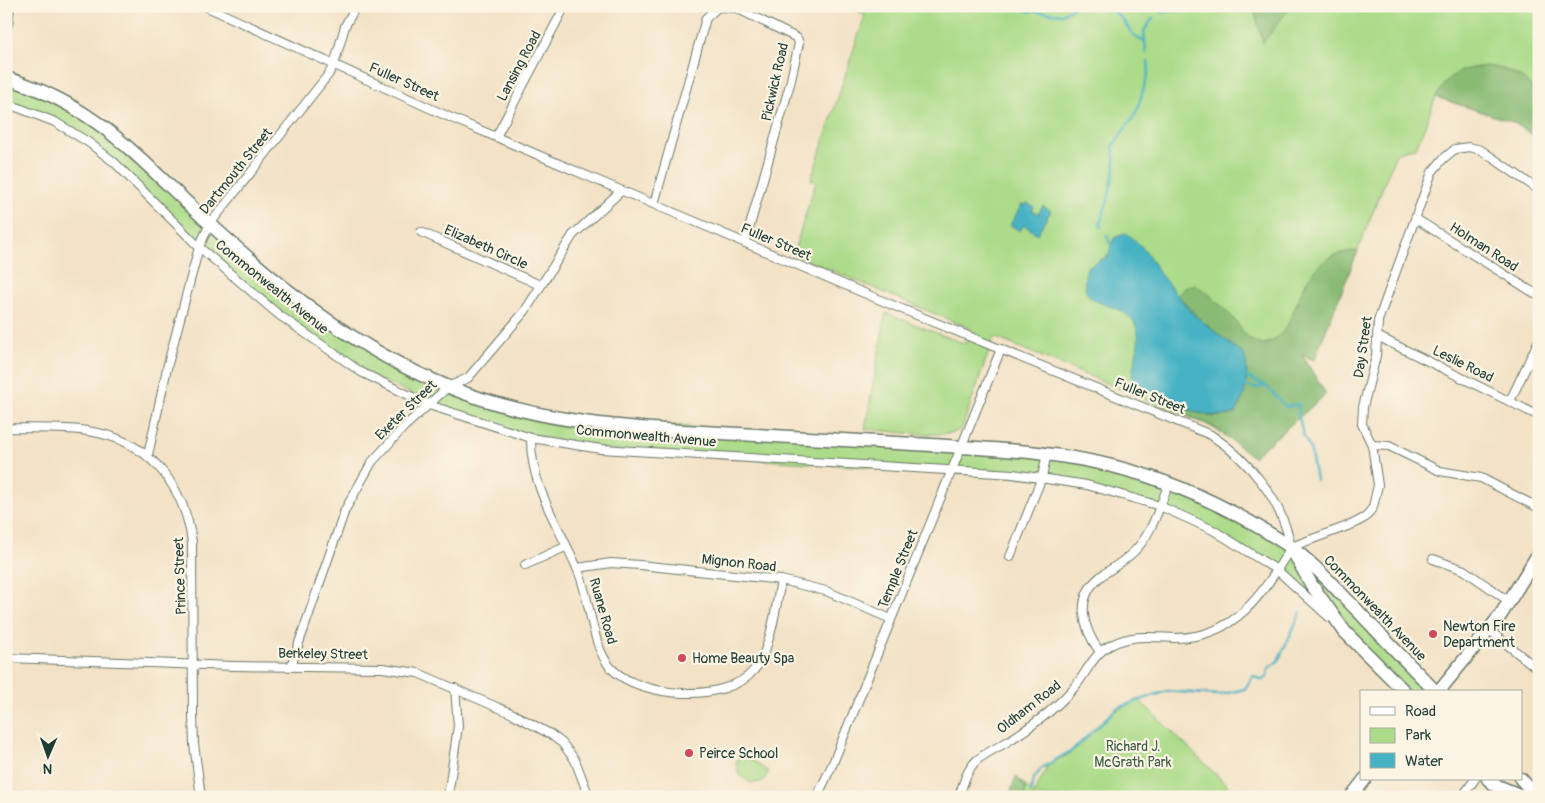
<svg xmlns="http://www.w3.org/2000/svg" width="1545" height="803" viewBox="0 0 1545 803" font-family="Pangolin,sans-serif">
<rect width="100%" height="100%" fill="#fcf5e5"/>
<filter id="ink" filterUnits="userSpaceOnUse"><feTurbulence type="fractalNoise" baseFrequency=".02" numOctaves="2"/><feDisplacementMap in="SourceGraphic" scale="10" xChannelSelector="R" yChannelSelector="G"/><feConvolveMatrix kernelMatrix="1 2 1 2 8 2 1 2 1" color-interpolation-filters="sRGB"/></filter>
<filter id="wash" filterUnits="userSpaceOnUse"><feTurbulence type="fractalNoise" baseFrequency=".0096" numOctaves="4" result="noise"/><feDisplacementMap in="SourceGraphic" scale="20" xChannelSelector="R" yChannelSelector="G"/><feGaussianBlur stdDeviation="1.12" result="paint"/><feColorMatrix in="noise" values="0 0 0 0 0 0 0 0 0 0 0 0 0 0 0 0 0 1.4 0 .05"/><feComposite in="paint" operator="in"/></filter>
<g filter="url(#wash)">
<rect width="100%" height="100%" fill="#f3e2c6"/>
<g fill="#acdb89" stroke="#668c5e">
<path d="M 846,6 L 1539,6 L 1539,139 L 1513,122 L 1436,97 L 1416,148 L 1404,150 L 1396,154 L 1314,360 L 1302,355 L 1326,394 L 1253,457 L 1229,437 L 1206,424 L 994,337 L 962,428 C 948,441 885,430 865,429 L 886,313 L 965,344 L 971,329 L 793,254 L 816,182 L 811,180 L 865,15 Z"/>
<polygon points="6,78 69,104 267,273 420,375 550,417 1021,450 1146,476 1291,547 1436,692 1403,692 1345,632 1277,570 1187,518 1061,480 601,449 485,425 361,372 236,279 114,162 55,122 6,103"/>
<polygon points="1138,699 1234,792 1229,795 1231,797 1009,797 1016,776 1034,794 1049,763 1068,755 1108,715"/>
<polygon points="742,753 769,772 762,782 751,783 739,775 736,762"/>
<polygon points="686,790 691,792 692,797 656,797"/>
</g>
<g fill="#89bb75" stroke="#547c54">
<polygon points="1253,6 1291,6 1263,43"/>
<path d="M 1487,66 C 1508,68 1535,80 1539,103 C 1540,115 1539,128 1539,139 L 1513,122 L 1436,97 C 1451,72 1459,69 1487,66 Z"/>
<path d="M 1358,251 L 1314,360 L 1302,355 L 1326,394 L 1253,457 L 1214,427 L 1174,410 L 1181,407 L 1212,417 L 1231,415 L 1246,364 L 1244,355 L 1200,320 L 1178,295 L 1186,287 L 1195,285 C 1208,292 1220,304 1230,315 C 1241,325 1248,348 1267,343 C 1305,333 1289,252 1358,251 Z"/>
<polygon points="1016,776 1026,789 1024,797 1009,797"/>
</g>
<g fill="#46b2c4" stroke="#32787c">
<polygon points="1027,203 1034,207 1032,210 1038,214 1043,206 1051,211 1037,234 1024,225 1020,231 1010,225 1022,204 1025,206"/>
<path d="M 1127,233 L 1145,250 L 1160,274 L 1193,314 L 1244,355 C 1250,371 1246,399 1235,413 C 1210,426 1152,395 1132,379 C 1132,361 1144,341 1135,324 C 1119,296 1073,314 1087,267 L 1108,256 L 1114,238 Z"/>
</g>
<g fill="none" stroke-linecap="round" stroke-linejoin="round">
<g stroke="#46b2c4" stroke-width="2.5">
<polyline points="1018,6 1029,11 1062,14 1076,6"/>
<path d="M 1100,6 C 1129,14 1123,32 1143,41"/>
<polyline points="1162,12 1178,10 1185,6"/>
<polyline points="1146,53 1144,31 1153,18"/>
<polyline points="1101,227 1100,223 1108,200 1115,167 1113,146 1136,113 1149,71 1148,62"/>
<polyline points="1107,235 1112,248"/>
<polyline points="1243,375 1266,386 1286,407 1299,404 1298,413 1303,435 1310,448 1316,480"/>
<polyline points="1243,385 1255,388 1265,386"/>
<polyline points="1031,792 1034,778 1042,768 1074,749 1117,708 1167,691 1219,695 1245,689 1253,676 1263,680 1267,677 1268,669 1278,661 1301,612"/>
</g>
</g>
</g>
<g filter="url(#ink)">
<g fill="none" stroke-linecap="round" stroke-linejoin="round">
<defs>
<g id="street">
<path d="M 205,6 L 447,116 L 606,184 L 897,307 L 1211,435 C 1250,461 1282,500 1291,547"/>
<polyline points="6,103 55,122 88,142 114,162 199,247 279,315 361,372 429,405 531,438 601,449 1013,474 1087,485 1160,506 1213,530 1277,570 1329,617"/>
<polyline points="496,137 565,6"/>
<polyline points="654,204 706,18 718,7 736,8 797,38 799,43 790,84 745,243"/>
<polyline points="1416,219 1539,296"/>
<polyline points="421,232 540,285"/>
<polyline points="1377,336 1539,416"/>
<polyline points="1510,401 1539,340"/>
<path d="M 6,428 C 33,429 61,427 87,431 C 148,439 184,484 192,542 L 193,716 L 194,744 L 201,797"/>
<path d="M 531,438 C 530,486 559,526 577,568 C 591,598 590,644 611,668 C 639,698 727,704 754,670 C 771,650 776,606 781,580"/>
<polyline points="1372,445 1389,446 1440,471 1481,478 1539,508"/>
<polyline points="148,455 168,364 199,247 210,224 328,75 334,65 345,26 356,6"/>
<polyline points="1291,547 1353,524 1366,517 1373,507 1378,485 1372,445 1362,424 1363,407 1376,356 1378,321 1432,172 1443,159 1455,149 1469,147 1481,150 1539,190"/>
<polyline points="1010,557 1042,477 1047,453"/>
<polyline points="1433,559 1464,570 1510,602"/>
<polyline points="525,565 565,547"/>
<polyline points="577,568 611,563 640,565 781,580 826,591 891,619"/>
<polyline points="1489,630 1539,670"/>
<path d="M 1100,652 C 1083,629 1074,598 1100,577 C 1113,567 1129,559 1139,546 C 1154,528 1160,504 1169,484"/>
<polyline points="6,658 234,666 382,668 418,673 513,714 550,734 562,743 575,760 589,797"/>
<polyline points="291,666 345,510 372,462 404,427 448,387 468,378 525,311 573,235 621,191"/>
<polyline points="448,797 458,726 455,688"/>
<polyline points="817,797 833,763 1001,349"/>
<path d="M 959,797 C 963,784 967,769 977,760 C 988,751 1002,746 1013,738 C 1035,724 1060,705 1077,684 C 1088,670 1094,653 1111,645 C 1132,634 1152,637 1175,638 C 1235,638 1263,594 1291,547"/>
<polyline points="1462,797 1475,779"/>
</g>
<polyline id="secondary" points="6,24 8,6"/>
<g id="primary">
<path d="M 6,78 C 99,106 140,161 209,223 C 281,289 357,350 449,387 C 529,420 617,428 703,432 C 779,437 855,440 931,445 C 993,449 1055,451 1116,467 C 1176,482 1234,510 1286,544 C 1313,562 1334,587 1357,610 C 1383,638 1410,665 1436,692"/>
<polyline points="1294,553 1311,584 1345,632 1405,692"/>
<polyline points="1438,692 1500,616 1539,553"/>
<polyline points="1488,779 1495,785 1524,797"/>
<polyline points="1521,779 1537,797"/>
<polyline points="1351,797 1365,779"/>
</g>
</defs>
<use href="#street" stroke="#697767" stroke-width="10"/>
<use href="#secondary" stroke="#697767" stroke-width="14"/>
<use href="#primary" stroke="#697767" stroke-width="15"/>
<use href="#street" stroke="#fff" stroke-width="8"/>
<use href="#secondary" stroke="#fff" stroke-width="11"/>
<use href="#primary" stroke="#fff" stroke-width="12"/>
</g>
</g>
<g fill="#d1495b" stroke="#fcf5e5" stroke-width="2">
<circle cx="1433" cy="634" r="5"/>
<circle cx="682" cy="658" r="5"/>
<circle cx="689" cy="753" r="5"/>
</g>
<g text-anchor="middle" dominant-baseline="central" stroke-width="4.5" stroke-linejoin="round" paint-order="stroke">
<g font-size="14" fill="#1f3d34" stroke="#fcf5e5">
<text transform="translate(519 66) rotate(-62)">Lansing Road</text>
<text transform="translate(404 82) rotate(24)">Fuller Street</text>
<text transform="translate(775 82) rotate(-77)">Pickwick Road</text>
<text transform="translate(236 171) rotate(-51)">Dartmouth Street</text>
<text transform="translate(776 242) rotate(23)">Fuller Street</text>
<text transform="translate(486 247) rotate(24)">Elizabeth Circle</text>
<text transform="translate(1484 247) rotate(33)">Holman Road</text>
<text transform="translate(272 287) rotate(39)">Commonwealth Avenue</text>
<text transform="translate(1363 347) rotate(-82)">Day Street</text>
<text transform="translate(1463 364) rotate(26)">Leslie Road</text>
<text transform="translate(1150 396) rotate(22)">Fuller Street</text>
<text transform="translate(406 410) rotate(-44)">Exeter Street</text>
<text transform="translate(646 436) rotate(5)">Commonwealth Avenue</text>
<text transform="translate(739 563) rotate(6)">Mignon Road</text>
<text transform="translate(898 569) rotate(-68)">Temple Street</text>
<text transform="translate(180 576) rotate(-92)">Prince Street</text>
<text transform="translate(1375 608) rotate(46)">Commonwealth Avenue</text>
<text transform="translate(603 611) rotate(74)">Ruane Road</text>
<text transform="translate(323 654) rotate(1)">Berkeley Street</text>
<text transform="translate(1029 707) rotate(-38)">Oldham Road</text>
</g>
<g font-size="14" fill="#1f3d34" stroke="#fcf5e5" text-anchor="start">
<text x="1443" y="626">Newton Fire<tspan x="1443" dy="16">Department</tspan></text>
<text x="692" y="658">Home Beauty Spa</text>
<text x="699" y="753">Peirce School</text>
</g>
<g font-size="14" fill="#3b5d45" stroke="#fcf5e5">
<text x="1133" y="746">Richard J.<tspan x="1133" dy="16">McGrath Park</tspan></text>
</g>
</g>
<rect width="1545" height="803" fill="none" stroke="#fcf5e5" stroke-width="25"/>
<rect x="1360" y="690" width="162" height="90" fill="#fcf5e5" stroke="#a4ab9e"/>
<rect x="1370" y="707" width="25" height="8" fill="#ffffff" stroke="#a4ab9e"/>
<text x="1405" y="716" font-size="15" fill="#1f3d34">Road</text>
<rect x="1370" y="728" width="25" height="15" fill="#acdb89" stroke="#a4ab9e"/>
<text x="1405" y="740" font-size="15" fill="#1f3d34">Park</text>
<rect x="1370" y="753" width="25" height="15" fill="#46b2c4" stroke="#a4ab9e"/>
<text x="1405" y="766" font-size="15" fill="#1f3d34">Water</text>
<g transform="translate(48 756) rotate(182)" stroke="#fcf5e5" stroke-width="4" paint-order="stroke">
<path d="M0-4L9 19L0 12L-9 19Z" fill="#1f3d34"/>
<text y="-8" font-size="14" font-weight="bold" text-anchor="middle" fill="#1f3d34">N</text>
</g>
</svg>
